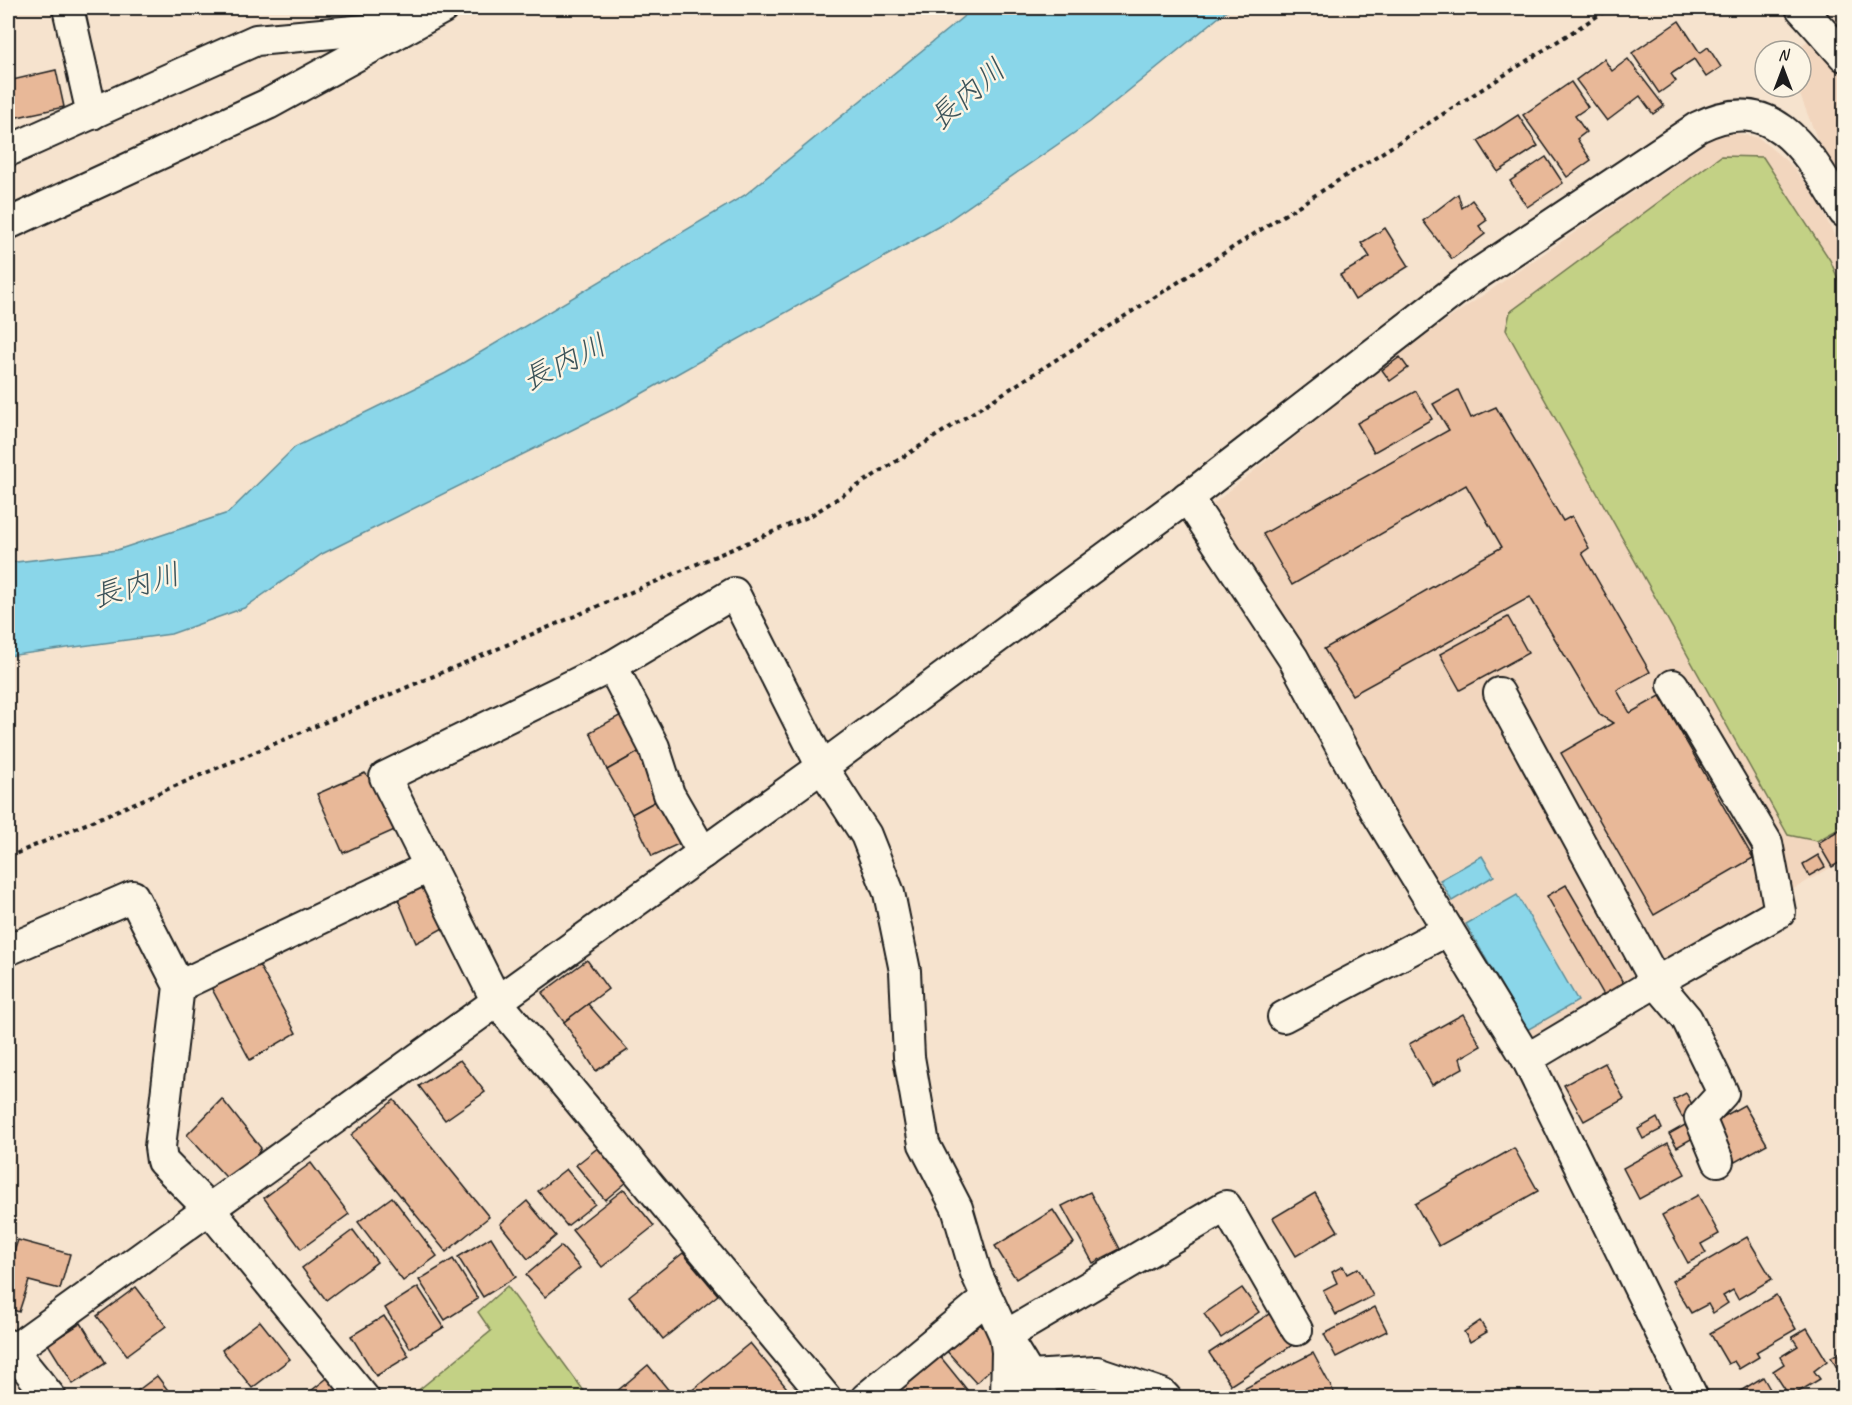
<svg xmlns="http://www.w3.org/2000/svg" width="1852" height="1405" viewBox="0 0 1852 1405" font-family="Caveat,'Klee One',sans-serif">
<rect width="100%" height="100%" fill="#f6e3ce"/>
<filter id="ink" filterUnits="userSpaceOnUse"><feTurbulence type="fractalNoise" baseFrequency=".0167" numOctaves="2"/><feDisplacementMap in="SourceGraphic" scale="12" xChannelSelector="R" yChannelSelector="G"/><feConvolveMatrix kernelMatrix="1 2 1 2 8 2 1 2 1" color-interpolation-filters="sRGB"/></filter>
<g filter="url(#ink)">
<g fill="#f2d6be">
<polygon points="1844,11 1844,208 1797,87 1801,87 1801,51 1795,51"/>
<polygon points="1736,133 1759,138 1790,164 1816,196 1844,257 1844,860 1525,1043 1213,504 1400,352 1717,135"/>
</g>
<g fill="#c3d185" stroke="#707650" stroke-width="1.5">
<polygon points="1721,156 1763,157 1830,260 1844,293 1844,826 1817,841 1788,835 1506,330 1510,312"/>
<polygon points="507,1286 587,1395 585,1398 410,1397 491,1331 478,1312"/>
</g>
<g fill="#8ad6e9" stroke="#5e8c97" stroke-width="1.5">
<polygon points="974,8 1230,8 1090,122 943,224 620,406 322,554 244,608 171,634 8,656 8,563 117,550 228,513 295,447 446,373 745,195"/>
<polygon points="1482,856 1494,876 1452,901 1440,880"/>
<polygon points="1517,895 1578,1001 1527,1030 1466,924"/>
</g>
<g fill="#e8b898" stroke="#1c1c1c" stroke-width="1.5">
<polygon points="1679,21 1700,53 1708,47 1721,67 1706,77 1694,59 1671,74 1676,81 1659,93 1632,53"/>
<polygon points="1604,59 1612,71 1628,59 1664,106 1653,114 1640,96 1607,121 1576,80"/>
<polygon points="56,70 64,107 8,119 8,81"/>
<polygon points="1571,82 1588,107 1575,116 1586,132 1577,139 1591,160 1567,177 1523,115"/>
<polygon points="1518,115 1538,146 1498,172 1478,141"/>
<polygon points="1546,157 1563,183 1527,207 1510,181"/>
<polygon points="1458,194 1462,208 1472,200 1487,220 1479,226 1485,234 1452,259 1423,221"/>
<polygon points="1385,228 1409,266 1355,300 1340,275 1370,257 1361,243"/>
<polygon points="1400,357 1408,368 1390,381 1382,370"/>
<polygon points="1458,390 1471,418 1496,407 1563,521 1572,516 1589,548 1582,553 1650,672 1617,690 1630,713 1660,696 1753,858 1654,915 1561,753 1613,723 1600,715 1530,597 1352,695 1324,649 1502,547 1466,485 1292,585 1263,534 1449,430 1433,404"/>
<polygon points="1416,391 1432,419 1374,452 1357,423"/>
<polygon points="1508,617 1528,653 1460,690 1440,654"/>
<polygon points="632,709 644,749 607,770 590,732"/>
<polygon points="644,749 669,794 632,814 607,770"/>
<polygon points="365,773 408,824 343,853 317,794"/>
<polygon points="669,794 694,837 652,856 632,814"/>
<polygon points="1844,827 1844,860 1832,867 1818,843"/>
<polygon points="1818,855 1825,867 1809,876 1803,864"/>
<polygon points="418,872 456,921 416,943 392,885"/>
<polygon points="1566,885 1628,991 1608,1002 1547,896"/>
<polygon points="252,952 296,1033 250,1060 204,974"/>
<polygon points="587,960 608,989 564,1022 542,993"/>
<polygon points="588,1004 628,1050 596,1071 564,1022"/>
<polygon points="1463,1014 1481,1046 1460,1058 1463,1068 1432,1085 1409,1044"/>
<polygon points="460,1060 485,1092 445,1120 419,1086"/>
<polygon points="1605,1063 1624,1099 1584,1121 1564,1085"/>
<polygon points="1686,1093 1695,1110 1682,1117 1673,1100"/>
<polygon points="222,1099 261,1148 237,1189 187,1135"/>
<polygon points="394,1100 489,1217 446,1252 351,1135"/>
<polygon points="1744,1105 1767,1144 1735,1162 1712,1123"/>
<polygon points="1657,1118 1662,1129 1643,1139 1638,1129"/>
<polygon points="1685,1125 1693,1138 1677,1147 1669,1134"/>
<polygon points="604,1143 633,1177 605,1200 576,1165"/>
<polygon points="1668,1143 1685,1174 1639,1199 1623,1168"/>
<polygon points="1514,1148 1538,1191 1439,1246 1415,1204"/>
<polygon points="311,1163 349,1214 301,1249 264,1198"/>
<polygon points="566,1169 595,1204 567,1226 538,1191"/>
<polygon points="624,1189 654,1226 602,1267 572,1230"/>
<polygon points="1090,1192 1120,1249 1093,1263 1062,1206"/>
<polygon points="1315,1193 1338,1231 1296,1256 1273,1218"/>
<polygon points="1698,1195 1719,1234 1701,1244 1706,1253 1688,1263 1662,1215"/>
<polygon points="392,1197 437,1256 403,1281 358,1222"/>
<polygon points="527,1201 556,1236 528,1259 500,1224"/>
<polygon points="1053,1210 1074,1243 1016,1279 995,1246"/>
<polygon points="353,1230 377,1262 326,1300 302,1268"/>
<polygon points="491,1237 516,1277 483,1297 458,1257"/>
<polygon points="1747,1237 1772,1279 1738,1299 1733,1290 1723,1296 1728,1303 1713,1313 1708,1304 1691,1313 1672,1281"/>
<polygon points="18,1240 70,1254 60,1289 29,1281 19,1312 8,1308 8,1269"/>
<polygon points="561,1246 580,1268 545,1297 526,1275"/>
<polygon points="683,1253 718,1295 663,1339 629,1296"/>
<polygon points="453,1259 478,1299 445,1320 419,1280"/>
<polygon points="1343,1266 1347,1274 1358,1268 1373,1296 1336,1315 1323,1290 1337,1283 1332,1272"/>
<polygon points="136,1287 166,1326 127,1355 97,1316"/>
<polygon points="418,1287 444,1327 410,1348 385,1308"/>
<polygon points="1242,1288 1259,1312 1221,1338 1204,1314"/>
<polygon points="1776,1295 1796,1329 1756,1352 1759,1357 1739,1369 1734,1361 1728,1364 1710,1333"/>
<polygon points="1375,1307 1387,1331 1336,1357 1324,1334"/>
<polygon points="1272,1312 1294,1344 1231,1385 1209,1353"/>
<polygon points="384,1316 409,1356 376,1376 351,1336"/>
<polygon points="975,1319 1007,1353 976,1383 944,1348"/>
<polygon points="260,1321 290,1359 252,1388 222,1350"/>
<polygon points="1480,1321 1487,1332 1470,1342 1464,1332"/>
<polygon points="81,1323 106,1363 73,1384 48,1344"/>
<polygon points="1807,1328 1827,1361 1814,1371 1820,1379 1790,1397 1773,1371 1784,1364 1780,1357 1798,1346 1792,1337"/>
<polygon points="750,1343 795,1398 684,1397"/>
<polygon points="1844,1350 1844,1381 1831,1357"/>
<polygon points="1313,1353 1337,1398 1231,1398 1230,1396"/>
<polygon points="939,1355 968,1391 961,1398 901,1398 895,1391"/>
<polygon points="648,1365 675,1398 609,1398"/>
<polygon points="335,1372 355,1398 302,1398"/>
<polygon points="157,1376 174,1398 128,1398"/>
<polygon points="1763,1377 1775,1398 1729,1398"/>
</g>
<g fill="none" stroke-linecap="round" stroke-linejoin="round">
<defs>
<g id="minor">
<polyline points="68,8 92,114"/>
<polyline points="1801,8 1844,56"/>
<polyline points="8,151 256,40 398,27"/>
<polyline points="8,224 268,104 443,8"/>
<polyline points="1187,497 1293,658 1378,815 1527,1059 1693,1398"/>
<polyline points="612,666 654,747 669,794 703,853"/>
<polyline points="1673,685 1767,843 1780,912 1656,982 1687,1019 1723,1093 1700,1118 1718,1161"/>
<polyline points="1499,693 1656,982 1527,1059"/>
<polyline points="8,950 133,896 179,986 160,1147 162,1161 209,1209 364,1398"/>
<polyline points="179,986 429,867"/>
<polyline points="1283,1017 1448,930"/>
<polyline points="8,1345 51,1398"/>
<path d="M 8,1354 L 822,767 L 1200,488 L 1470,279 L 1698,127 C 1776,88 1809,155 1844,212"/>
<polyline points="1030,1376 1097,1372 1162,1394 1166,1398"/>
<polyline points="826,1398 497,1002 385,777 612,666 734,593 822,767 866,835 889,893 905,971 909,1057 924,1144 957,1208 976,1273 1005,1336 1007,1352 1006,1398"/>
<polyline points="866,1398 987,1298"/>
<polyline points="1043,1398 1005,1336 1226,1206 1297,1330"/>
</g>
</defs>
<use href="#minor" stroke="#1c1c1c" stroke-width="34"/>
<polyline stroke="#1c1c1c" stroke-width="4" stroke-dasharray="4.5 4.5" stroke-linecap="butt" points="8,857 810,516 1610,8"/>
<use href="#minor" stroke="#fcf5e5" stroke-width="30"/>
</g>
</g>
<g text-anchor="middle" dominant-baseline="central" stroke-width="5" stroke-linejoin="round" paint-order="stroke">
<g font-size="30" font-style="italic" fill="#3d545a" stroke="#fcf5e5">
<text transform="translate(967 94) rotate(-41)">長内川</text>
<text transform="translate(564 362) rotate(-26)">長内川</text>
<text transform="translate(136 585) rotate(-16)">長内川</text>
</g>
</g>
<rect width="1852" height="1405" fill="none" stroke="#fcf5e5" stroke-width="30"/>
<rect x="15" y="15" width="1822" height="1375" fill="none" stroke="#1c1c1c" stroke-width="2" filter="url(#ink)"/>
<g transform="translate(1783 69)"><circle r="28" fill="#fcf5e5" stroke="#a29e95" stroke-width="1.5"/>
<path d="M0-4.5L10 22L0 15L-10 22Z" fill="#1c1c1c"/>
<text y="-9" font-size="16" font-weight="bold" text-anchor="middle" fill="#1c1c1c">N</text>
</g>
</svg>
